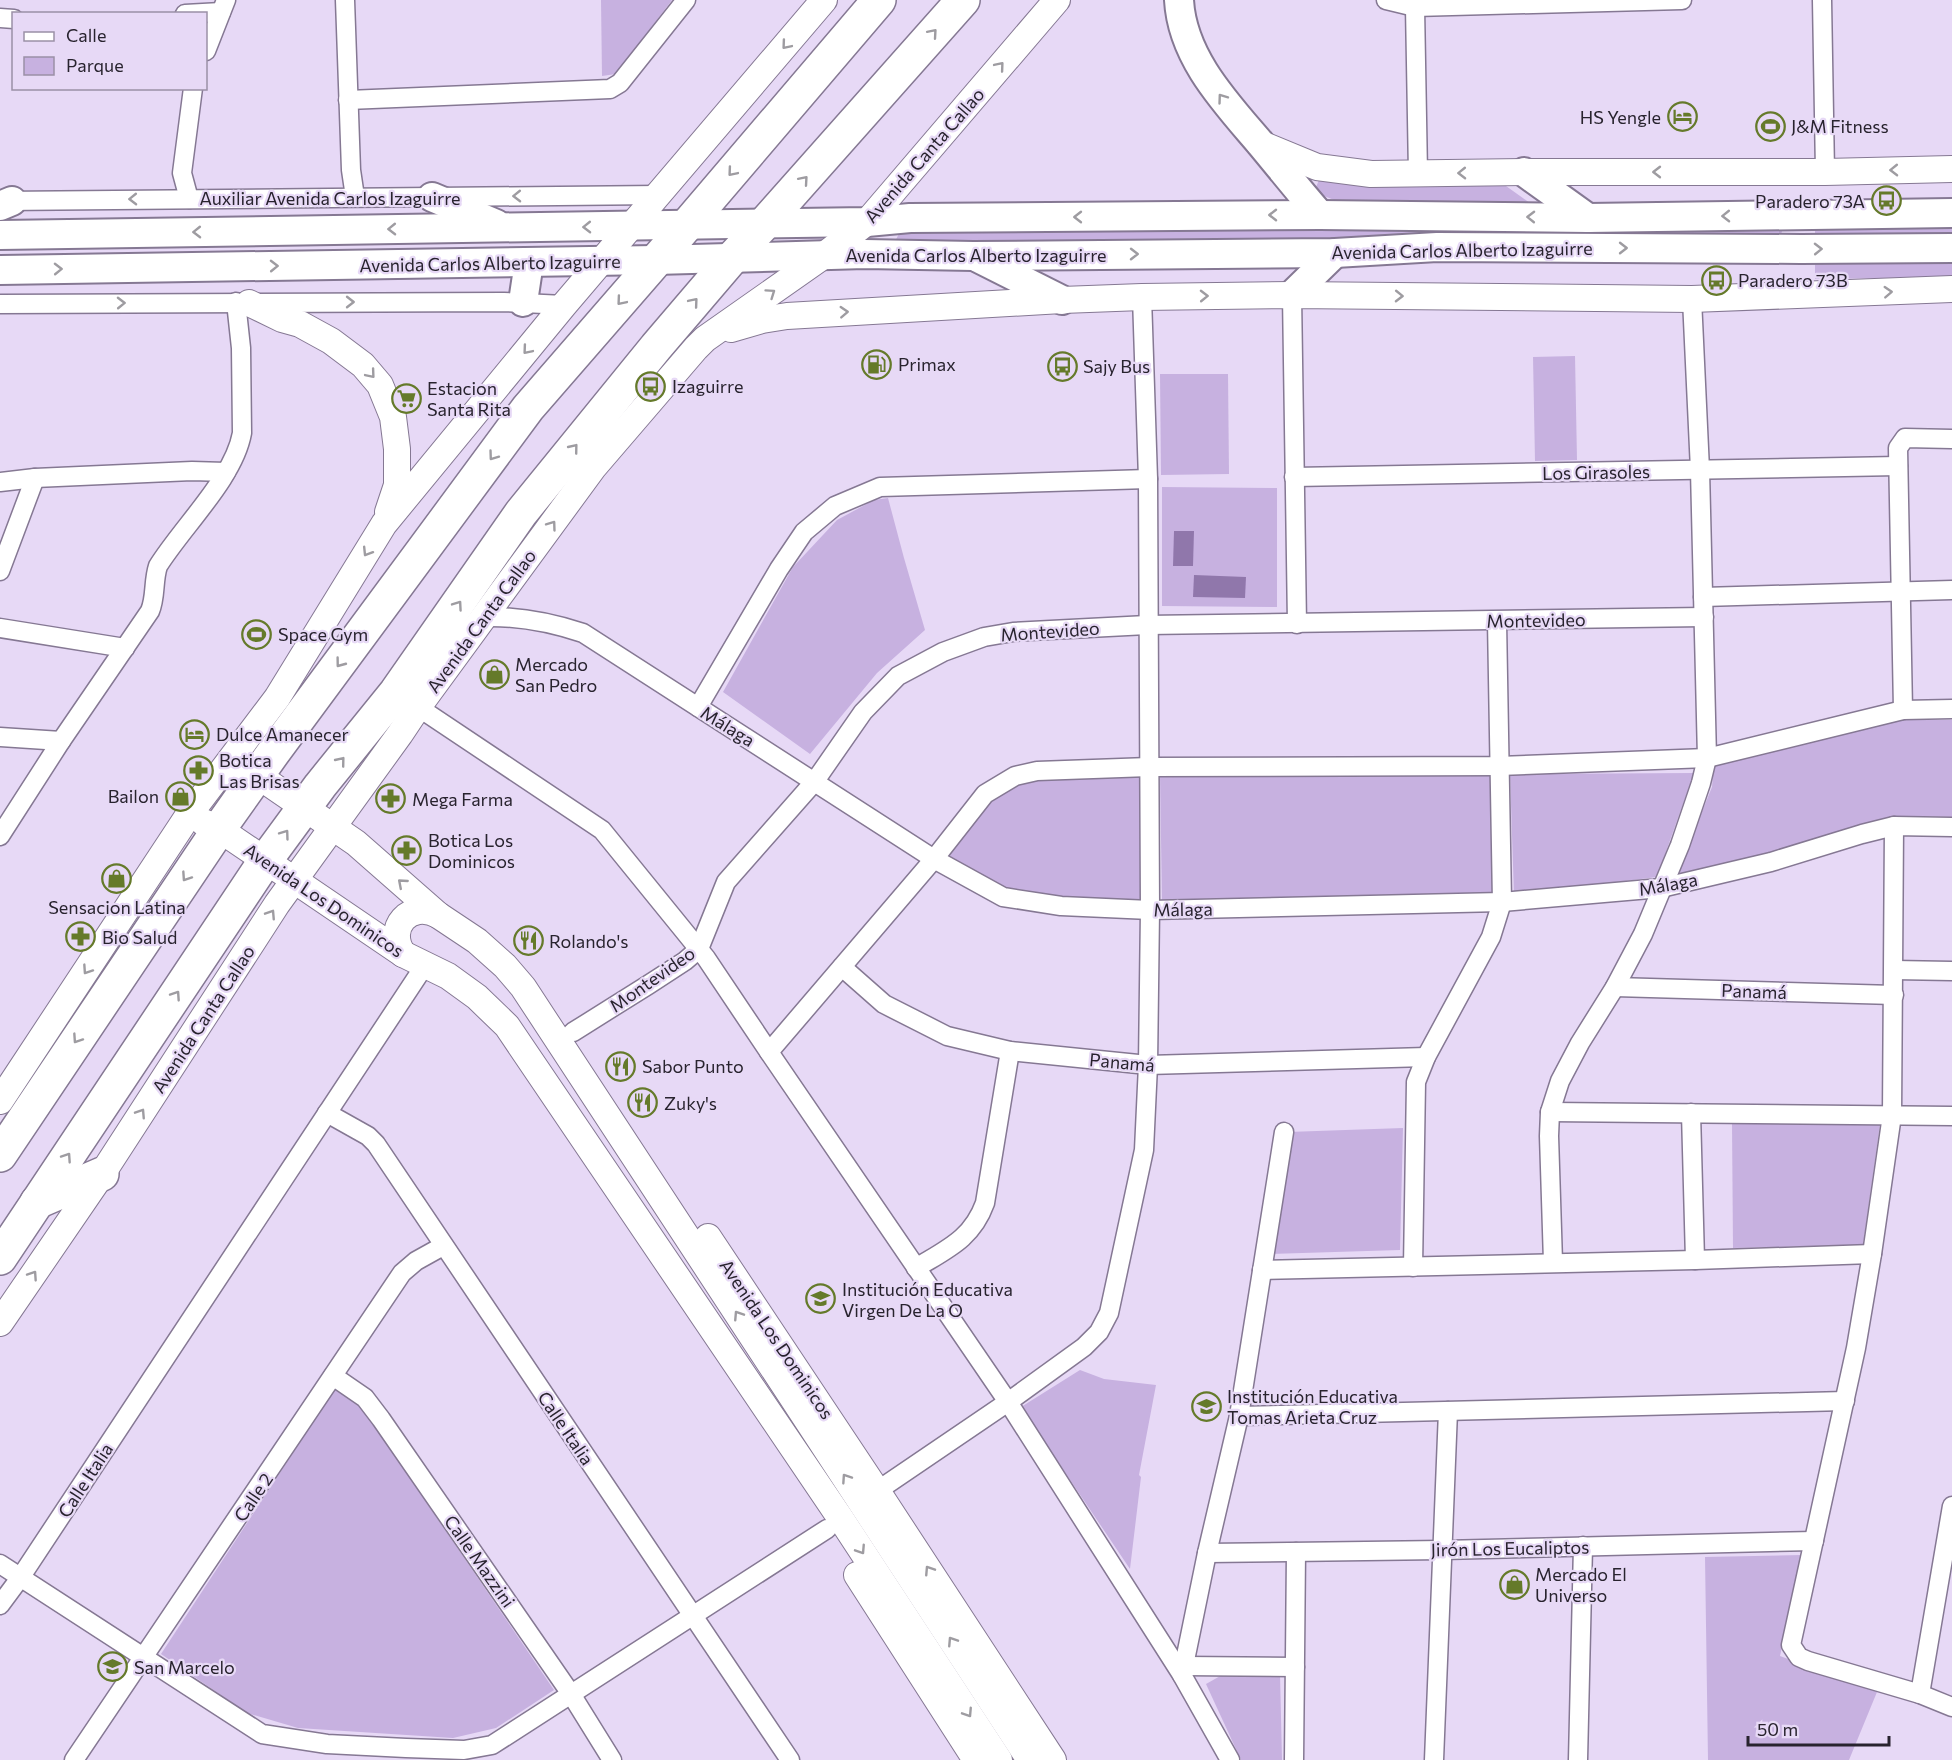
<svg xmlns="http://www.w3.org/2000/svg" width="1952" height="1760" viewBox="0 0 1952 1760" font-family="Commissioner,sans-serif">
<rect width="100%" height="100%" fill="#e7d9f6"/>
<g fill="#c7b1e0">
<polygon points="601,0 672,0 616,74 602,76"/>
<polygon points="1321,175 1379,186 1506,186 1537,208 1367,213 1314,192"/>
<polygon points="1429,220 1434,229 1424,237 893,245 901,230"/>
<polygon points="1783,227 1780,239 1471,243 1471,231"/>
<rect x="1815" y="227" width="137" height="11"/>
<polygon points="1952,260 1952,277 1815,279 1815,262"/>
<polygon points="1575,356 1577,460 1535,461 1533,357"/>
<polygon points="1160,374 1228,374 1229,474 1161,475"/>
<polygon points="1162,487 1277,488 1277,607 1162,606"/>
<polygon points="888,498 904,558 925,630 877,673 810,754 723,692 793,567 837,520 874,500"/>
<polygon points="1888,720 1952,720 1952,817 1907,816 1886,820 1786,854 1675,878 1712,787 1714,762"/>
<polygon points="1491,773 1494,897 1162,902 1160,776"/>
<polygon points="1694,773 1657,877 1514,895 1510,774"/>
<polygon points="1042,775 1139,775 1141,901 1086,902 1005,890 948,858 987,800 1017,782"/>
<polygon points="1732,1123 1880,1124 1863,1245 1733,1248"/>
<polygon points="1403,1128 1400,1250 1269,1254 1288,1132"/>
<polygon points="1080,1370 1104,1379 1156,1385 1139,1475 1141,1477 1130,1569 1021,1407"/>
<polygon points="335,1389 363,1409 554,1690 496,1728 453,1738 298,1728 247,1713 161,1654"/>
<polygon points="1802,1555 1780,1656 1877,1692 1849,1760 1708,1760 1705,1557"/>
<polygon points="1280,1674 1282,1760 1241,1760 1206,1684 1222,1675"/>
</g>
<g fill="#9077ab">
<polygon points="1174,531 1194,531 1193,566 1173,566"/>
<polygon points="1194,575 1246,577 1245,598 1193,597"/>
</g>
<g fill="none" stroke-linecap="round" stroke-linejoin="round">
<defs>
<g id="street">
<polyline points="345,0 351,170 355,197"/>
<polyline points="1386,0 1415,7 1682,0"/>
<polyline points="1822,0 1825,172"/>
<polyline points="1415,7 1418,174"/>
<polyline points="185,14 221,12"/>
<polyline points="0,18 14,19"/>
<polyline points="206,51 226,0"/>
<polyline points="348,100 610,89 620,83 686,0"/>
<polyline points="189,199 182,173 193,88"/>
<polyline points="2,201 660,195"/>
<polyline points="1292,295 1297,624"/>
<polyline points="0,304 504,302 564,305"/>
<polyline points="1294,477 1898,466"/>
<polyline points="0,482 35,478 192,471 226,472"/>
<polyline points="0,571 35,478"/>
<polyline points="1703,597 1952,590"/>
<path d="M 484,617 C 519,616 550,622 583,633 L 934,859 L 1003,897 L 1061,906 L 1150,910 L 1502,902 L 1661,888 L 1771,862 L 1862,834 L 1894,826 L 1952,827"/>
<polyline points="0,628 125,648"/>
<polyline points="418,707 602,830 706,958 769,1052 1008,1402 1182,1675 1230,1760"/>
<polyline points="698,707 779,569 804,532 835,506 880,487 1148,479"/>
<polyline points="1903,710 1898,448 1905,438 1952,439"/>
<polyline points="0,737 61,741"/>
<polyline points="1894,826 1892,1115 1872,1254 1856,1348 1791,1645 1799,1657 1808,1661 1920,1694 1952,1707"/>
<path d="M 0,836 L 61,741 L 150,611 C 156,597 153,581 158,566 C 183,526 234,478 242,433 L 241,348 L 236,302"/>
<polyline points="842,967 884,1004 947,1036 1010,1051 1148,1065 1426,1057"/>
<polyline points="1894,970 1952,971"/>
<polyline points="1615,987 1894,995"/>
<polyline points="573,1032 648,985 685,961 699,949 726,882 815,781 863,712 898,676 943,652 984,637 1013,632 1147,625 1704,617"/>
<polyline points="769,1052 934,859 985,794 1015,776 1037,771 1149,767 1499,766 1707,758 1903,710 1952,709"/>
<polyline points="1550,1112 1952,1116"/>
<polyline points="327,1113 368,1136 376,1144 790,1760"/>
<polyline points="1691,1113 1695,1260"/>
<polyline points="1553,1262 1549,1136 1550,1112 1560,1081 1580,1043 1615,987 1643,934 1680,845 1701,783 1707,758 1700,470 1692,299"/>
<polyline points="1413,1267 1416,1082 1426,1057 1491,937 1502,902 1497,621"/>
<path d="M 916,1268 C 947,1249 972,1239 985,1203 L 1010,1051"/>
<polyline points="1262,1270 1695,1260 1872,1254"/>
<polyline points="333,1376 365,1398 381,1419 571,1694 612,1760"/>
<polyline points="1239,1416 1845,1401"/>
<polyline points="877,1491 1008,1402 1084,1347 1099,1332 1109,1313 1144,1150 1148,1065 1150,910 1148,479 1142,297"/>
<polyline points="1207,1553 1442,1550 1814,1541"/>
<polyline points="0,1564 262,1734 327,1744 406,1748 464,1750 492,1745 827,1529"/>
<polyline points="0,1605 20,1578 425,965"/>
<polyline points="1184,1666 1295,1667"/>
<polyline points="1182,1675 1207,1553 1239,1416 1284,1132"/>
<polyline points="1920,1694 1952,1506"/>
<polyline points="74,1760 402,1273 416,1261 443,1246"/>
<polyline points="1294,1760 1296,1552"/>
<polyline points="1434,1760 1448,1411"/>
<polyline points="1578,1760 1583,1546"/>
</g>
<g id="secondary">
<polyline points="1259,143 1317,167 1371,174 1524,172 1825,172 1952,169"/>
<polyline points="249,303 282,319 300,324 331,341 363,365 380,385 393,417 397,449 397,485 388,512"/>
<polyline points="731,329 762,320 787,316 1062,300 1142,297 1292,295 1692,299 1952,289"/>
<polyline points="240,772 257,775 356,843 438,915 477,941 505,966 523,987 1030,1760"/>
<polyline points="203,822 219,829 403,954 448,976 477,997 507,1026 841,1519 999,1760"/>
<path d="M 403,954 C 385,928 410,900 438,915"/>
<polyline points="0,1101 188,816 277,698 384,524 564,305 824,0"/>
<polyline points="708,1237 877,1491 1053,1760"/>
<polyline points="0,1323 102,1174 277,904 400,734 418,707 593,468 696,348 705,339 823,256 867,222 1057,0"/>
<polyline points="857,1575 976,1760"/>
</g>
<g id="primary">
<path d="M 1179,0 C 1182,57 1225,102 1260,143 C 1280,167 1299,191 1320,215"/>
<polyline points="1524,172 1588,218"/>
<polyline points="432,197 496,224"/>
<polyline points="0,206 12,201"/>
<polyline points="0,235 867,222 910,218 1320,215 1588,218 1952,213"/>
<polyline points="978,258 1062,300"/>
<polyline points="0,270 656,260 865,254 973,256 1335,253 1437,247 1801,249 1952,248"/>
<polyline points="1292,295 1335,253"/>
<polyline points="523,302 529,262"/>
</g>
<g id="highway">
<polyline points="0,1155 219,829 273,753 528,408 687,225 879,0"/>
<polyline points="37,1202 102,1174"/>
<polyline points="0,1258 265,861 320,786 396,692 521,513 656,347 732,258 765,223 963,0"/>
</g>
</defs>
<use href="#street" stroke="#857893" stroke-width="21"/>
<use href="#secondary" stroke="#857893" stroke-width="28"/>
<use href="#primary" stroke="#857893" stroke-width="32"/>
<use href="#highway" stroke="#857893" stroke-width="36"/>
<use href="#street" stroke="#fff" stroke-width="18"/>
<use href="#secondary" stroke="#fff" stroke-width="26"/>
<use href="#primary" stroke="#fff" stroke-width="28"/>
<use href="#highway" stroke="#fff" stroke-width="33"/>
</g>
<defs><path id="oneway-chevron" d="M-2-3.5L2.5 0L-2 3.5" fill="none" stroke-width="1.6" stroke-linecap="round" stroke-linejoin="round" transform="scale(1.5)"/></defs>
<g stroke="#9e9ca1">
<use href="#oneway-chevron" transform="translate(933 33) rotate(-49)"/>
<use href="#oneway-chevron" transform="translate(786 45) rotate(130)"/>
<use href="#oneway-chevron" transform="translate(1000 66) rotate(-50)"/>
<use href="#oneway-chevron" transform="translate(1222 98) rotate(-126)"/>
<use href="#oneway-chevron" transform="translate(1894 170) rotate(179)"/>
<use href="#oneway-chevron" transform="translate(732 172) rotate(130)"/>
<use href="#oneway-chevron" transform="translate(1657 172) rotate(-180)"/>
<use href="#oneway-chevron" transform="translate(1462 173) rotate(179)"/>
<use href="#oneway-chevron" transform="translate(804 180) rotate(-49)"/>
<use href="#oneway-chevron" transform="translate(517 196) rotate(179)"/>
<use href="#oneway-chevron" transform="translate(133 199) rotate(179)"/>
<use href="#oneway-chevron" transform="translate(1273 215) rotate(180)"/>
<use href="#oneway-chevron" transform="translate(1726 216) rotate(179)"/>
<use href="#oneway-chevron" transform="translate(1078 217) rotate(180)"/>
<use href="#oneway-chevron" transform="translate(1531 217) rotate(-179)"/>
<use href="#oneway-chevron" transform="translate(587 227) rotate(179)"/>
<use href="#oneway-chevron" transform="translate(392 229) rotate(179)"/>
<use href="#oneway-chevron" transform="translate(197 232) rotate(179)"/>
<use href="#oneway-chevron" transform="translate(1623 248)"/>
<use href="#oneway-chevron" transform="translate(1818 249) rotate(-1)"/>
<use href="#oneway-chevron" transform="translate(1134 254)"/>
<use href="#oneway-chevron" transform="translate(274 266) rotate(-1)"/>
<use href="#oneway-chevron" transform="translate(58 269) rotate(-1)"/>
<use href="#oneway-chevron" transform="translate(1888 292) rotate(-3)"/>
<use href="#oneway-chevron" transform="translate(771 293) rotate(-35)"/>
<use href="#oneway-chevron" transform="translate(1204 296) rotate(-1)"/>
<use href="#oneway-chevron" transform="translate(1399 296) rotate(1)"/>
<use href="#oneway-chevron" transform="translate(621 301) rotate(130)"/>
<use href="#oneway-chevron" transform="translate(350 302)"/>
<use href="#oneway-chevron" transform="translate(694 302) rotate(-50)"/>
<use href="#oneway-chevron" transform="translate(121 303) rotate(-1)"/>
<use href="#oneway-chevron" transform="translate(844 312) rotate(-3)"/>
<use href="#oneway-chevron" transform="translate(527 350) rotate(130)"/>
<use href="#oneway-chevron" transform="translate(371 374) rotate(50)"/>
<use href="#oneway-chevron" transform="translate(574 448) rotate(-51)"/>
<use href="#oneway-chevron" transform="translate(493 456) rotate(126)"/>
<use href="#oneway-chevron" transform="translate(552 525) rotate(-54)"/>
<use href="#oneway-chevron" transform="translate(367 552) rotate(122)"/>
<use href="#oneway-chevron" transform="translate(458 605) rotate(-55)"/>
<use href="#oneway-chevron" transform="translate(340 663) rotate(127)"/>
<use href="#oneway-chevron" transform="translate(341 761) rotate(-51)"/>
<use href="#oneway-chevron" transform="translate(285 834) rotate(-54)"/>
<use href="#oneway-chevron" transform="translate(186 877) rotate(124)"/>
<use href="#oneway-chevron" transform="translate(402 883) rotate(-139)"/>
<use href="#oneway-chevron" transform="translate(271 914) rotate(-57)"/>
<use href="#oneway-chevron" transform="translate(87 970) rotate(124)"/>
<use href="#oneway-chevron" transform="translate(176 995) rotate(-56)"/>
<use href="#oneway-chevron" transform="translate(77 1039) rotate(124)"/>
<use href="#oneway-chevron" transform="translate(141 1113) rotate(-57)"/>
<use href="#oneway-chevron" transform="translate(67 1157) rotate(-56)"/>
<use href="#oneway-chevron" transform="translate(33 1275) rotate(-56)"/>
<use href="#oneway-chevron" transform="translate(738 1315) rotate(-123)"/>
<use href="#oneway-chevron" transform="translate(846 1478) rotate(-124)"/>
<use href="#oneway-chevron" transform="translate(861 1550) rotate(57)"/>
<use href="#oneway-chevron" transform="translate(929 1570) rotate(-123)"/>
<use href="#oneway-chevron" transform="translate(952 1641) rotate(-123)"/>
<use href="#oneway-chevron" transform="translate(968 1713) rotate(57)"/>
</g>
<defs>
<symbol id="hotel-ring" viewBox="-11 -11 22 22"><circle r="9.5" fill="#e7d9f6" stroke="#657a2a" stroke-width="1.5"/><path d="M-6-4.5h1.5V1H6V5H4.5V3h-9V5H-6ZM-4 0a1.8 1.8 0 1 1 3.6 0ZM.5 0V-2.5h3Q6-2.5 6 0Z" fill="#657a2a"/></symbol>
<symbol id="stadium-ring" viewBox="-11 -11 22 22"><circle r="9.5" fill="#e7d9f6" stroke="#657a2a" stroke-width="1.5"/><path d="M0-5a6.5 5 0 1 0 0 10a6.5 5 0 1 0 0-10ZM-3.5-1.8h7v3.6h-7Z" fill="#657a2a"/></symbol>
<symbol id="bus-ring" viewBox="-11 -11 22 22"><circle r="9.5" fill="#e7d9f6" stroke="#657a2a" stroke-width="1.5"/><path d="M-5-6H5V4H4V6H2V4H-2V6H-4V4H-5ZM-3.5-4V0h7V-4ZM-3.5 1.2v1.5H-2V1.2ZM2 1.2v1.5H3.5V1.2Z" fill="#657a2a"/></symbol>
<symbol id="fuel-ring" viewBox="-11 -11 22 22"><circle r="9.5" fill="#e7d9f6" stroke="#657a2a" stroke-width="1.5"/><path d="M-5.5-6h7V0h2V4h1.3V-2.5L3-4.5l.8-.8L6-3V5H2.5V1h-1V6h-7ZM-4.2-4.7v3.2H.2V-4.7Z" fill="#657a2a"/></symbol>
<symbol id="supermarket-ring" viewBox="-11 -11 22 22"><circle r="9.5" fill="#e7d9f6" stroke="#657a2a" stroke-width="1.5"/><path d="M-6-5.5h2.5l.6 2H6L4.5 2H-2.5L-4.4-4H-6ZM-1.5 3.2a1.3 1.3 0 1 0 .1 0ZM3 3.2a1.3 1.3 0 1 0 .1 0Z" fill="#657a2a"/></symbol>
<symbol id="shop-ring" viewBox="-11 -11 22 22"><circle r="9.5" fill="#e7d9f6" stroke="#657a2a" stroke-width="1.5"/><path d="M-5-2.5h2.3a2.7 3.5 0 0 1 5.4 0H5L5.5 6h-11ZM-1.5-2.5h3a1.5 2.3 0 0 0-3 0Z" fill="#657a2a"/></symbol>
<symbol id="pharmacy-ring" viewBox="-11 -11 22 22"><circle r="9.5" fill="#e7d9f6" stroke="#657a2a" stroke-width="1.5"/><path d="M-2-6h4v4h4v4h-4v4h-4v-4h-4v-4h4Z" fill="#657a2a"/></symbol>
<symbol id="restaurant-ring" viewBox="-11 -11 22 22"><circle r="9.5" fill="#e7d9f6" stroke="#657a2a" stroke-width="1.5"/><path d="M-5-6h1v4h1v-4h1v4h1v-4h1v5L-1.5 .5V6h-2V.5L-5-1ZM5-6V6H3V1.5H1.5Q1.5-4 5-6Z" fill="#657a2a"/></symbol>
<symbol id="school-ring" viewBox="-11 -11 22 22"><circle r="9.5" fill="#e7d9f6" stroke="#657a2a" stroke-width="1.5"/><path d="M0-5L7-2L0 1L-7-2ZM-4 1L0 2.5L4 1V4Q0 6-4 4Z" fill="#657a2a"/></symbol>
<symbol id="university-ring" viewBox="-11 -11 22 22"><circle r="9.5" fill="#e7d9f6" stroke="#657a2a" stroke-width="1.5"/><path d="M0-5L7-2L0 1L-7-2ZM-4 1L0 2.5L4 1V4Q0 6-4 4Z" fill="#657a2a"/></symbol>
</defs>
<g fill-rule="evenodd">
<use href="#hotel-ring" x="1666" y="100" width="33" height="33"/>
<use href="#stadium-ring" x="1754" y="110" width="33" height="33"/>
<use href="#bus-ring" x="1870" y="184" width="33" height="33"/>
<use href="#bus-ring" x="1700" y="264" width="33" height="33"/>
<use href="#fuel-ring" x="860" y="348" width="33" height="33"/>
<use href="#bus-ring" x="1046" y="350" width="33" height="33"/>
<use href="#bus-ring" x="634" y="370" width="33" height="33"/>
<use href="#supermarket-ring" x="390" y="382" width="33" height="33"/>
<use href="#stadium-ring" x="240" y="618" width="33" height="33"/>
<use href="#shop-ring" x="478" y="658" width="33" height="33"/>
<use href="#hotel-ring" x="178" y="718" width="33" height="33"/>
<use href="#pharmacy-ring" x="182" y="754" width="33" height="33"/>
<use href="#shop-ring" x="164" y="780" width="33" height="33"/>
<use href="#pharmacy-ring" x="374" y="782" width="33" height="33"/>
<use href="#pharmacy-ring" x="390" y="834" width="33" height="33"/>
<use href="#shop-ring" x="100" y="862" width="33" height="33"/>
<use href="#pharmacy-ring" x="64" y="920" width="33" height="33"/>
<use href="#restaurant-ring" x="512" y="924" width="33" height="33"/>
<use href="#restaurant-ring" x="604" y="1050" width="33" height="33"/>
<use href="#restaurant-ring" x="626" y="1086" width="33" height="33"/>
<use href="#school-ring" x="804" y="1282" width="33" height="33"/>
<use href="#school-ring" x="1190" y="1390" width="33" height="33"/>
<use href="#shop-ring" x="1498" y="1568" width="33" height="33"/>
<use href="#university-ring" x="96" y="1650" width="33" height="33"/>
</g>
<g text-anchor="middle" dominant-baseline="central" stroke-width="4.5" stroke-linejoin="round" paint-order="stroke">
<g font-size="18" fill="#28232e" stroke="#e7d9f6" text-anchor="start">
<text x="1661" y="117" text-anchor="end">HS Yengle</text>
<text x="1791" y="126">J&amp;M Fitness</text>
<text x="1865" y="201" text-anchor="end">Paradero 73A</text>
<text x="1738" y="280">Paradero 73B</text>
<text x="898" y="364">Primax</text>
<text x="1083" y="366">Sajy Bus</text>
<text x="672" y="386">Izaguirre</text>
<text x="427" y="388">Estacion<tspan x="427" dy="21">Santa Rita</tspan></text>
<text x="278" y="634">Space Gym</text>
<text x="515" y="664">Mercado<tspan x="515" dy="21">San Pedro</tspan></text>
<text x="216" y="734">Dulce Amanecer</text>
<text x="219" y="760">Botica<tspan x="219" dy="21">Las Brisas</tspan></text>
<text x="159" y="796" text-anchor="end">Bailon</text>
<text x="412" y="799">Mega Farma</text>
<text x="428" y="840">Botica Los<tspan x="428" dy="21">Dominicos</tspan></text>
<text x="117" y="907" text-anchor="middle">Sensacion Latina</text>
<text x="102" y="937">Bio Salud</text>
<text x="549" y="941">Rolando's</text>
<text x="642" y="1066">Sabor Punto</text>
<text x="664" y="1103">Zuky's</text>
<text x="842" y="1289">Institución Educativa<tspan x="842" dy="21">Virgen De La O</tspan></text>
<text x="1227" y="1396">Institución Educativa<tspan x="1227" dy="21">Tomas Arieta Cruz</tspan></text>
<text x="1535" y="1574">Mercado El<tspan x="1535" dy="21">Universo</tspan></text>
<text x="134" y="1667">San Marcelo</text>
</g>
<g font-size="18" fill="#28232e" stroke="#e7d9f6">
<text transform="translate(924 155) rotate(-49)">Avenida Canta Callao</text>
<text x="330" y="198">Auxiliar Avenida Carlos Izaguirre</text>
<text transform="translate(1462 250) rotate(-1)">Avenida Carlos Alberto Izaguirre</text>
<text x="976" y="255">Avenida Carlos Alberto Izaguirre</text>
<text transform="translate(490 263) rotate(-1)">Avenida Carlos Alberto Izaguirre</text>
<text transform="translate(1596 472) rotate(-1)">Los Girasoles</text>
<text transform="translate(1536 620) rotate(-1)">Montevideo</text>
<text transform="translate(481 621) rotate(-54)">Avenida Canta Callao</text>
<text transform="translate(1050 631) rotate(-4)">Montevideo</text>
<text transform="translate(728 726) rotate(32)">Málaga</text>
<text transform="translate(1668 884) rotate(-10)">Málaga</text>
<text transform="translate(324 900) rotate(34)">Avenida Los Dominicos</text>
<text transform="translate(1183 909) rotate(-1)">Málaga</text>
<text transform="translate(652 979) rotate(-35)">Montevideo</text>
<text transform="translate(1754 991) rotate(2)">Panamá</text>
<text transform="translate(203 1019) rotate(-57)">Avenida Canta Callao</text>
<text transform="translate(1122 1062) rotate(5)">Panamá</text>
<text transform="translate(777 1339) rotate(56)">Avenida Los Dominicos</text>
<text transform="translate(566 1428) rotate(56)">Calle Italia</text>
<text transform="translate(85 1480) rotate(-57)">Calle Italia</text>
<text transform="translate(253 1497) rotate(-56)">Calle 2</text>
<text transform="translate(1510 1548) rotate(-1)">Jirón Los Eucaliptos</text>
<text transform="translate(480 1561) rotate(55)">Calle Mazzini</text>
</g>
</g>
<rect x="12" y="12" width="195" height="78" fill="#e7d9f6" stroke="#9b90a6" stroke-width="1.5"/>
<rect x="24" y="32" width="30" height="9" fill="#ffffff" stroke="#9b90a6" stroke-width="1.5"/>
<text x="66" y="42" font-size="18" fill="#28232e">Calle</text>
<rect x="24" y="57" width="30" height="18" fill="#c7b1e0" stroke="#9b90a6" stroke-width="1.5"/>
<text x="66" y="72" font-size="18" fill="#28232e">Parque</text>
<path d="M1748 1736v9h141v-9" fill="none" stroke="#28232e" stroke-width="3"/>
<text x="1757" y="1736" font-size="18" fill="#28232e" stroke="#e7d9f6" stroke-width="4.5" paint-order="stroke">50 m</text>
</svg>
